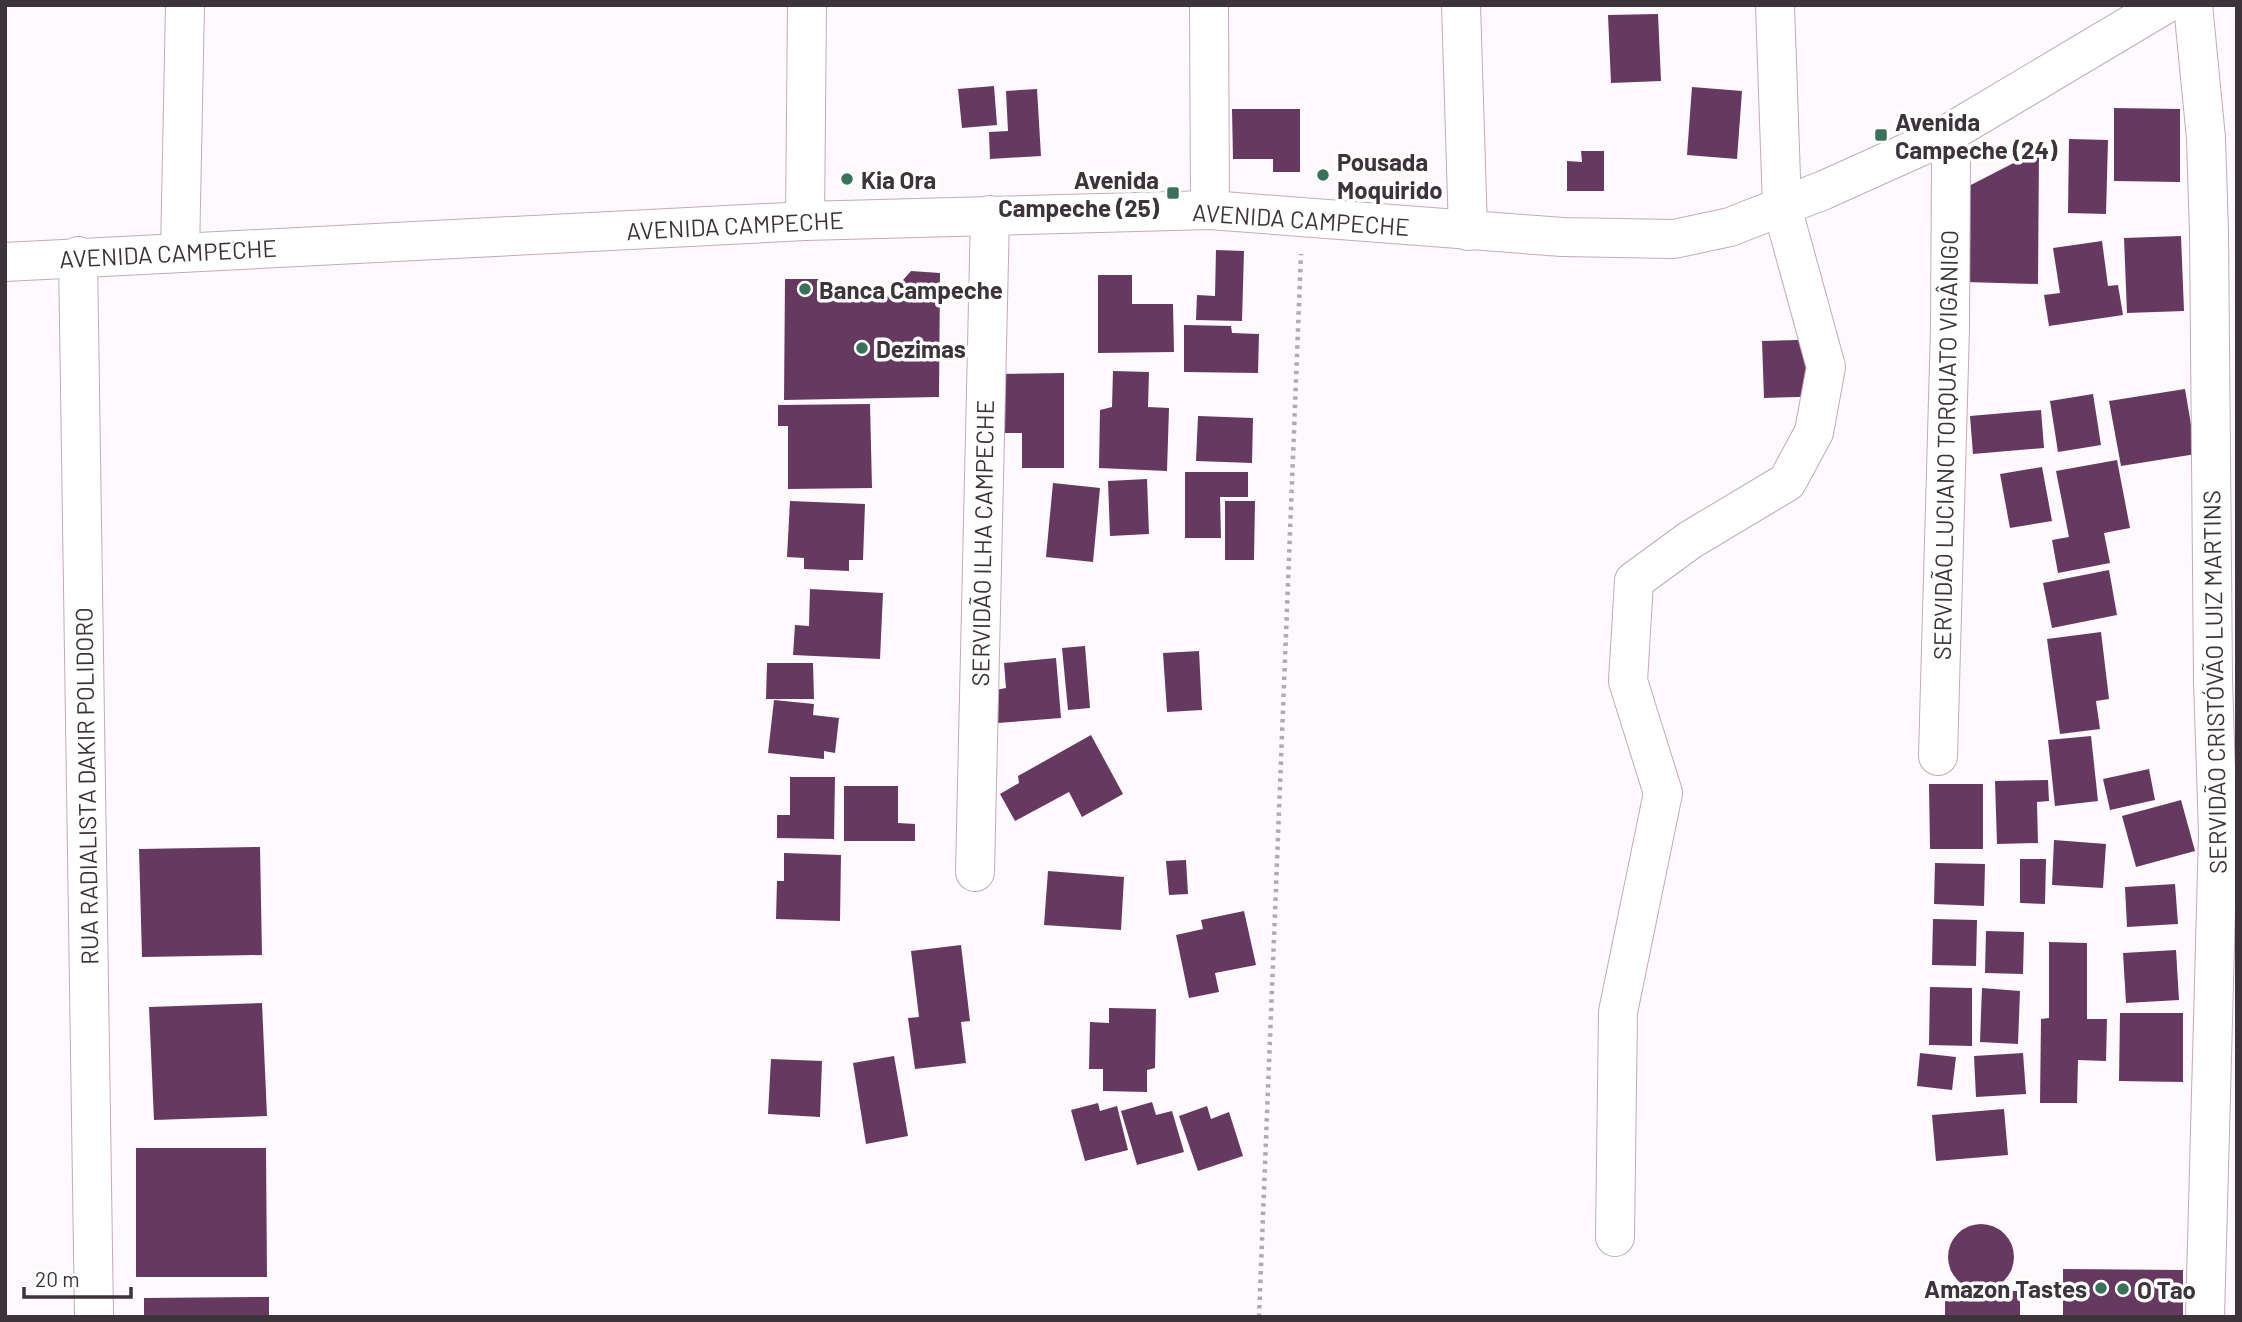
<svg xmlns="http://www.w3.org/2000/svg" width="2242" height="1322" viewBox="0 0 2242 1322" font-family="Barlow,sans-serif">
<rect width="100%" height="100%" fill="#fdf9fc"/>
<g fill="#663961">
<polygon points="1658,14 1661,81 1611,83 1608,15"/>
<polygon points="994,86 997,125 962,128 958,89"/>
<polygon points="1692,87 1742,91 1737,159 1687,155"/>
<polygon points="1037,89 1041,156 990,159 989,132 1008,131 1006,91"/>
<polygon points="2114,108 2180,109 2180,182 2114,181"/>
<polygon points="1232,109 1300,109 1300,172 1273,172 1273,159 1233,159"/>
<polygon points="2069,139 2108,140 2106,214 2068,213"/>
<polygon points="2039,150 2038,284 1965,282 1965,188"/>
<polygon points="1581,151 1604,151 1604,191 1567,191 1567,161 1582,162"/>
<polygon points="2181,236 2184,311 2127,313 2124,238"/>
<polygon points="2102,241 2108,286 2118,285 2123,315 2049,326 2044,295 2060,293 2053,248"/>
<polygon points="1216,250 1244,251 1242,321 1196,320 1197,295 1215,296"/>
<polygon points="911,271 940,273 939,397 784,400 785,279 825,279 825,298 889,296"/>
<polygon points="1098,275 1132,275 1132,304 1173,304 1174,352 1098,353"/>
<polygon points="1184,325 1231,326 1232,333 1259,334 1258,373 1184,372"/>
<polygon points="1835,339 1837,396 1764,398 1762,341"/>
<polygon points="1113,371 1149,372 1148,407 1169,408 1167,471 1099,468 1100,410 1112,407"/>
<polygon points="1064,373 1064,468 1022,468 1022,433 997,433 997,374"/>
<polygon points="2185,389 2196,454 2121,466 2109,401"/>
<polygon points="2093,394 2101,445 2058,452 2050,401"/>
<polygon points="870,404 872,488 788,489 788,426 778,426 778,405"/>
<polygon points="2041,410 2044,448 1973,454 1970,416"/>
<polygon points="1198,416 1253,418 1252,463 1196,461"/>
<polygon points="2117,460 2130,528 2104,533 2110,563 2058,573 2052,540 2069,537 2056,471"/>
<polygon points="2042,467 2052,521 2010,528 2000,474"/>
<polygon points="1185,472 1248,472 1248,497 1220,497 1221,538 1185,538"/>
<polygon points="1147,479 1149,534 1110,536 1108,481"/>
<polygon points="1053,483 1100,488 1093,562 1046,557"/>
<polygon points="790,501 865,504 863,560 849,560 849,571 804,569 804,558 787,557"/>
<polygon points="1225,501 1255,501 1254,560 1225,560"/>
<polygon points="2109,570 2117,615 2052,628 2043,583"/>
<polygon points="810,589 883,593 880,659 793,655 795,625 809,626"/>
<polygon points="2101,632 2109,699 2096,701 2100,729 2060,734 2047,639"/>
<polygon points="1085,646 1090,708 1068,710 1062,648"/>
<polygon points="1199,651 1202,710 1167,712 1163,653"/>
<polygon points="1056,658 1061,718 998,723 995,690 1006,688 1004,663"/>
<polygon points="767,663 813,663 814,699 766,699"/>
<polygon points="774,700 814,704 813,715 839,718 835,753 824,751 824,759 768,753"/>
<polygon points="1091,735 1123,794 1082,817 1069,792 1015,821 1000,794 1019,783 1018,776"/>
<polygon points="2091,736 2098,801 2055,806 2048,740"/>
<polygon points="2149,769 2155,800 2110,810 2103,779"/>
<polygon points="790,777 835,777 834,839 777,838 777,815 790,815"/>
<polygon points="2048,780 2049,801 2037,802 2038,843 1997,844 1995,781"/>
<polygon points="1929,784 1983,784 1983,849 1930,849"/>
<polygon points="844,786 898,786 898,823 915,824 915,841 844,841"/>
<polygon points="2181,800 2195,851 2136,867 2122,816"/>
<polygon points="2054,840 2106,844 2103,888 2052,885"/>
<polygon points="260,847 262,955 142,957 139,849"/>
<polygon points="784,853 841,855 840,921 776,919 777,881 784,881"/>
<polygon points="2020,859 2046,859 2045,904 2020,903"/>
<polygon points="1186,860 1188,894 1169,895 1166,861"/>
<polygon points="1935,863 1985,864 1984,906 1934,904"/>
<polygon points="1048,871 1124,877 1121,930 1044,925"/>
<polygon points="2175,884 2178,924 2127,927 2125,887"/>
<polygon points="1244,911 1256,965 1215,973 1219,992 1189,998 1176,935 1203,929 1201,920"/>
<polygon points="1933,919 1977,920 1976,966 1932,965"/>
<polygon points="1986,931 2024,932 2023,974 1985,973"/>
<polygon points="2049,942 2087,943 2087,1019 2107,1019 2106,1061 2078,1060 2077,1103 2040,1103 2041,1019 2049,1018"/>
<polygon points="961,945 970,1021 961,1022 966,1063 915,1069 908,1018 919,1017 911,951"/>
<polygon points="2176,950 2179,1000 2126,1003 2123,953"/>
<polygon points="1930,987 1972,988 1972,1046 1929,1045"/>
<polygon points="1982,988 2020,991 2018,1044 1980,1042"/>
<polygon points="262,1003 267,1116 154,1120 149,1007"/>
<polygon points="1109,1008 1156,1009 1155,1068 1147,1070 1147,1092 1103,1091 1103,1069 1089,1069 1090,1022 1109,1023"/>
<polygon points="2120,1013 2183,1013 2183,1082 2119,1081"/>
<polygon points="1920,1053 1956,1057 1952,1090 1917,1086"/>
<polygon points="2023,1053 2026,1094 1976,1097 1974,1056"/>
<polygon points="894,1056 908,1136 866,1144 853,1063"/>
<polygon points="771,1059 822,1061 820,1117 768,1114"/>
<polygon points="1152,1102 1156,1115 1172,1111 1184,1152 1137,1165 1121,1111"/>
<polygon points="1098,1103 1100,1111 1117,1106 1128,1150 1085,1161 1071,1110"/>
<polygon points="1207,1106 1211,1119 1229,1112 1243,1156 1198,1171 1179,1116"/>
<polygon points="2004,1109 2008,1155 1936,1161 1932,1115"/>
<polygon points="136,1148 266,1148 267,1277 136,1277"/>
<circle cx="1981" cy="1257" r="33"/>
<polygon points="2063,1269 2183,1270 2183,1317 2063,1317"/>
<rect x="1945" y="1291" width="75" height="26"/>
<polygon points="269,1297 269,1317 144,1317 144,1298"/>
</g>
<g fill="none" stroke-linecap="round" stroke-linejoin="round">
<defs>
<g id="minor">
<polyline points="1209,5 1210,210"/>
<polyline points="1461,5 1468,231"/>
<polyline points="2193,5 2206,138 2209,232 2213,680 2218,834 2205,1317"/>
<polyline points="805,221 807,5"/>
<polyline points="180,253 185,5"/>
<polyline points="78,256 94,1317"/>
<polyline points="1938,756 1950,328 1951,162 1944,136"/>
<polyline points="975,872 990,215"/>
<polyline points="1615,1237 1618,1012 1663,793 1628,681 1634,581 1690,540 1787,482 1814,432 1826,367 1782,207 1775,5"/>
</g>
<polyline id="major" points="5,262 805,221 1210,210 1562,237 1674,239 1730,227 1824,190 1944,136 2164,5"/>
</defs>
<use href="#minor" stroke="#bfacbb" stroke-width="40"/>
<use href="#major" stroke="#bfacbb" stroke-width="40"/>
<polyline stroke="#b0abaf" stroke-width="4.5" stroke-dasharray="3.5 5" stroke-linecap="butt" points="1259,1317 1301,254"/>
<use href="#minor" stroke="#fff" stroke-width="38"/>
<use href="#major" stroke="#fff" stroke-width="38"/>
</g>
<g fill="#39725a" stroke="#fff" stroke-width="2.5">
<rect x="1874" y="128" width="14" height="14" rx="3.5"/>
<circle cx="1323" cy="175" r="7"/>
<circle cx="847" cy="179" r="7"/>
<rect x="1166" y="186" width="14" height="14" rx="3.5"/>
<circle cx="805" cy="289" r="7"/>
<circle cx="862" cy="348" r="7"/>
<circle cx="2101" cy="1288" r="7"/>
<circle cx="2123" cy="1289" r="7"/>
</g>
<g text-anchor="middle" dominant-baseline="central" stroke-width="7" stroke-linejoin="round" paint-order="stroke">
<g font-size="24" font-weight="bold" fill="#3c343a" stroke="#fff" text-anchor="start">
<text x="1895" y="121">Avenida<tspan x="1895" dy="28">Campeche (24)</tspan></text>
<text x="1337" y="161">Pousada<tspan x="1337" dy="28">Moquirido</tspan></text>
<text x="861" y="179">Kia Ora</text>
<text x="1159" y="179" text-anchor="end">Avenida<tspan x="1159" dy="28">Campeche (25)</tspan></text>
<text x="819" y="289">Banca Campeche</text>
<text x="876" y="348">Dezimas</text>
<text x="2087" y="1288" text-anchor="end">Amazon Tastes</text>
<text x="2137" y="1289">O Tao</text>
</g>
<g font-size="24" fill="#3c343a" stroke="#fff">
<text transform="translate(1301 219) rotate(4)">AVENIDA CAMPECHE</text>
<text transform="translate(735 225) rotate(-3)">AVENIDA CAMPECHE</text>
<text transform="translate(168 253) rotate(-3)">AVENIDA CAMPECHE</text>
<text transform="translate(1945 445) rotate(-89)">SERVIDÃO LUCIANO TORQUATO VIGÂNIGO</text>
<text transform="translate(982 543) rotate(-89)">SERVIDÃO ILHA CAMPECHE</text>
<text transform="translate(2214 682) rotate(-91)">SERVIDÃO CRISTÓVÃO LUIZ MARTINS</text>
<text transform="translate(86 786) rotate(-91)">RUA RADIALISTA DAKIR POLIDORO</text>
</g>
</g>
<rect width="2242" height="1322" fill="none" stroke="#3c343a" stroke-width="14"/>
<path d="M24 1287v10h107v-10" fill="none" stroke="#3c343a" stroke-width="3.5"/>
<text x="35" y="1287" font-size="21" fill="#3c343a" stroke="#ffffff" stroke-width="5" paint-order="stroke">20 m</text>
</svg>
